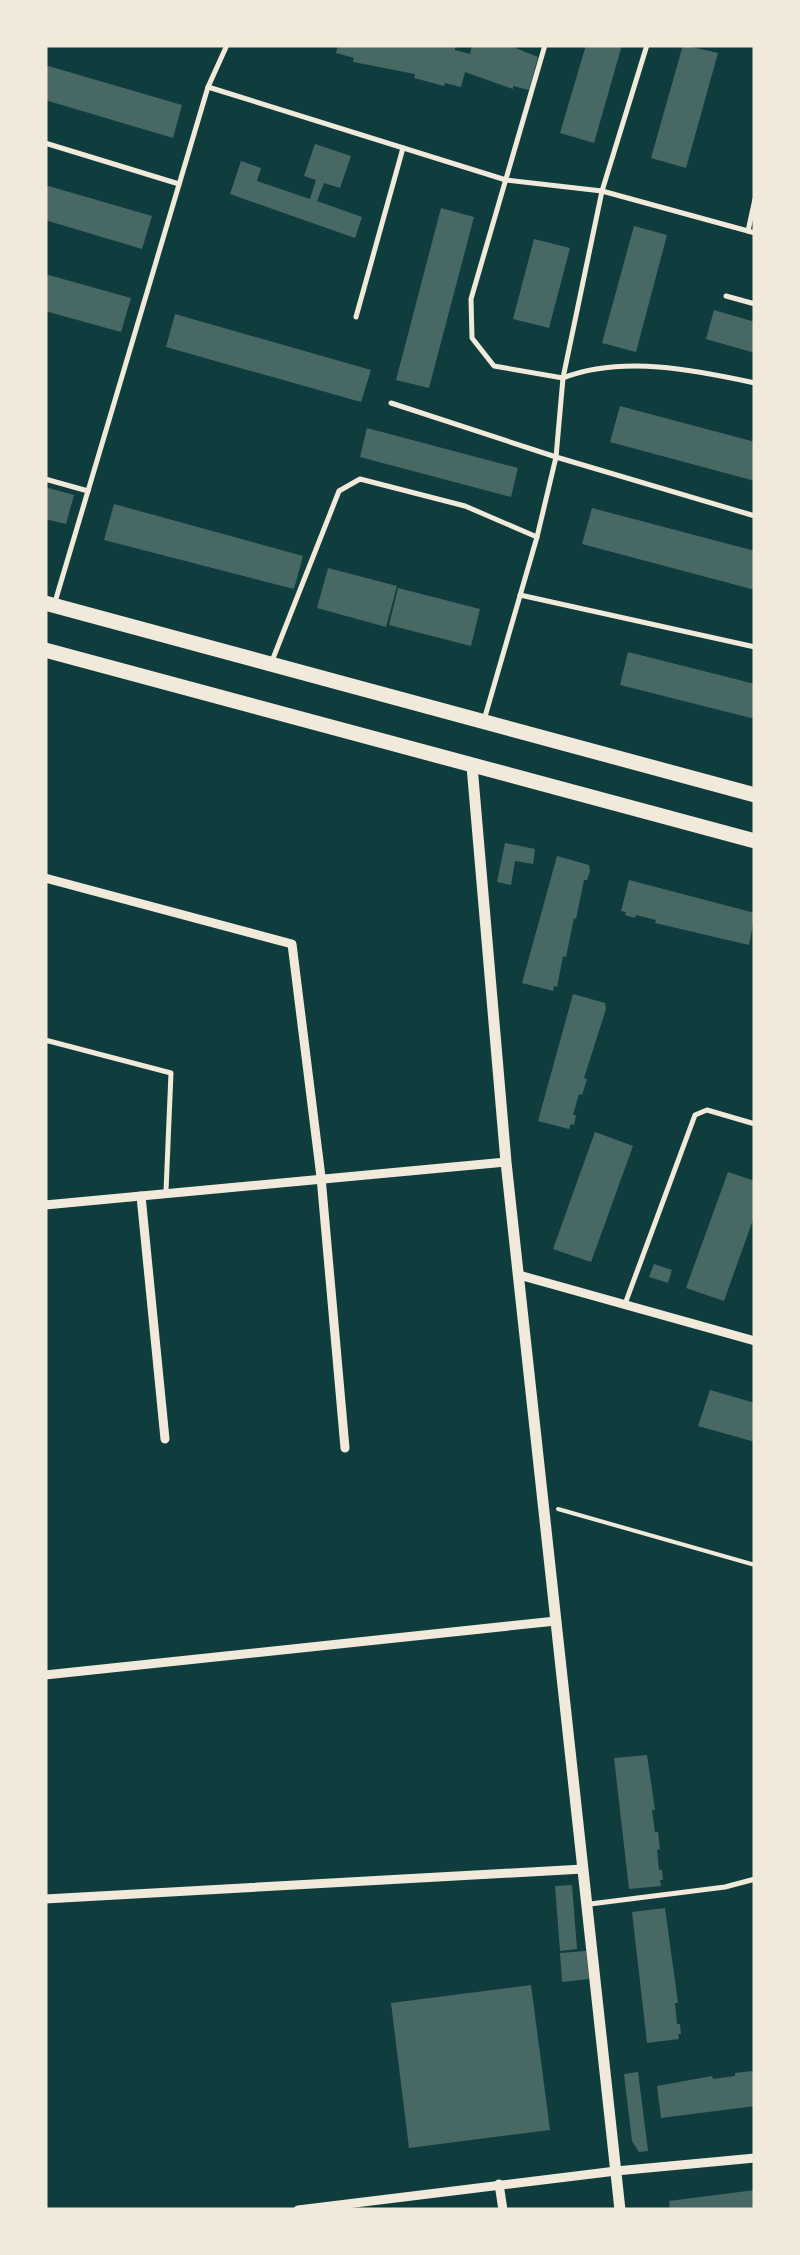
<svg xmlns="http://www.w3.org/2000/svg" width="800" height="2255" viewBox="0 0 800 2255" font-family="'PT Sans',sans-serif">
<rect width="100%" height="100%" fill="#0f3d3e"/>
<g fill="#486865">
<polygon points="338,45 451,45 455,46 455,50 470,54 472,45 508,45 538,57 529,90 513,86 513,89 465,72 461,87 445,83 444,86 414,78 415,74 353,62 354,58 336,53"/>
<polygon points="586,45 622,45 594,143 560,133"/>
<polygon points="683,45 718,53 686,168 651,158"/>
<polygon points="45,65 182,105 173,138 45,100"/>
<polygon points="315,144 351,156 340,188 324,183 317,201 362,217 355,238 230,194 241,161 261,168 257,181 310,199 316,180 304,176"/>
<polygon points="45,185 152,216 142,249 45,220"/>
<polygon points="441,208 474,217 429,388 396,380"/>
<polygon points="634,226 667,235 636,352 602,343"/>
<polygon points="534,239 570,248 549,328 513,319"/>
<polygon points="45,274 131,298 121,332 45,311"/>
<polygon points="714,310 755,322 755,353 706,339"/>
<polygon points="175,314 371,370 361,402 166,347"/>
<polygon points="620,406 755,442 755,481 610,442"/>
<polygon points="367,428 518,468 511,497 360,457"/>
<polygon points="45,487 74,495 66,524 45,519"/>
<polygon points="114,504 303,556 294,589 104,540"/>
<polygon points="592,508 755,551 755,590 582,544"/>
<polygon points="328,568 397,586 386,627 317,608"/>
<polygon points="398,588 480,609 471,646 389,625"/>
<polygon points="628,652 755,684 755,719 620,685"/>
<polygon points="505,843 535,849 533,864 515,861 511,885 497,882"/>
<polygon points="557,856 589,865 590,871 587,880 584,880 576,919 574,918 566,957 563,956 557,987 554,986 553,991 522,983"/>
<polygon points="629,880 755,913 749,945 655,923 656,920 636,915 635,918 625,915 626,912 621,911"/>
<polygon points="573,994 605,1003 606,1009 584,1078 587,1079 582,1095 579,1094 573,1115 576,1115 574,1125 571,1124 569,1129 538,1121"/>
<polygon points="595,1132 633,1146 591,1262 553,1249"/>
<polygon points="728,1172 755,1181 755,1214 724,1301 686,1288"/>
<polygon points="654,1264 672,1270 668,1283 649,1277"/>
<polygon points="710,1390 755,1403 755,1442 698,1426"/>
<polygon points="647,1755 655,1810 652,1810 655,1832 658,1832 660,1849 657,1850 659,1870 662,1870 663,1880 660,1880 661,1886 629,1889 614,1758"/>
<polygon points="572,1885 577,1949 560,1951 555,1886"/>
<polygon points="665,1908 678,2003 675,2003 677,2024 680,2024 681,2034 678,2034 679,2039 647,2043 632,1912"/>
<polygon points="586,1951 589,1979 562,1982 560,1953"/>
<polygon points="531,1985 550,2130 409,2148 391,2003"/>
<polygon points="752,2071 755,2074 755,2106 661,2118 657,2086 712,2076 713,2079 735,2076 735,2073"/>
<polygon points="638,2072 648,2151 639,2152 632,2141 624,2074"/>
<polygon points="755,2190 755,2210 670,2210 669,2201"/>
</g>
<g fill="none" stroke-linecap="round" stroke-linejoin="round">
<polyline stroke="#f1e9da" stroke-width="4" points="558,1509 755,1565"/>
<g stroke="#f1e9da" stroke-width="5">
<polyline points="545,45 471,299 472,338 494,366 563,378 602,191 647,45"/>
<polyline points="208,87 506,180 602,191 748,231"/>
<polyline points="45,143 179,184"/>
<polyline points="755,199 748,231 755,233"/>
<polyline points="726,296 755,304"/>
<polyline points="356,317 403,148"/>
<path d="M 755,383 C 695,370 622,355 563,378 L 556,457 L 755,516"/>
<polyline points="391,403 556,457 537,537 484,720"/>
<polyline points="45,479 88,491"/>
<polyline points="520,595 755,647"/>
<polyline points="55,602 208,87 227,45"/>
<polyline points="272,661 339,491 360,479 465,506 537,537"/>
<polyline points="45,1040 171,1073 166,1191"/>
<polyline points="625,1304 695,1115 707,1110 755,1124"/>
<polyline points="590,1904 725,1887 755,1879"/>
</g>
<g stroke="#f1e9da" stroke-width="9">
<polyline points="45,878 292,944 321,1177 345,1448"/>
<polyline points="141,1196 165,1439"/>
<polyline points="45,1205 506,1162"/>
<polyline points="519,1275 755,1341"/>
<polyline points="45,1675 556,1621"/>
<polyline points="45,1899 583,1869"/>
<polyline points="499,2184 503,2210"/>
<polyline points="298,2210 616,2171 755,2158"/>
</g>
<polyline stroke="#f1e9da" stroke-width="11" points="472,766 506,1162 620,2210"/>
<g stroke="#f1e9da" stroke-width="15">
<polyline points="45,603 755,795"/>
<polyline points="45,650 755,841"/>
</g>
</g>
<rect width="800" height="2255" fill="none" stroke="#f1e9da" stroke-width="95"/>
</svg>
